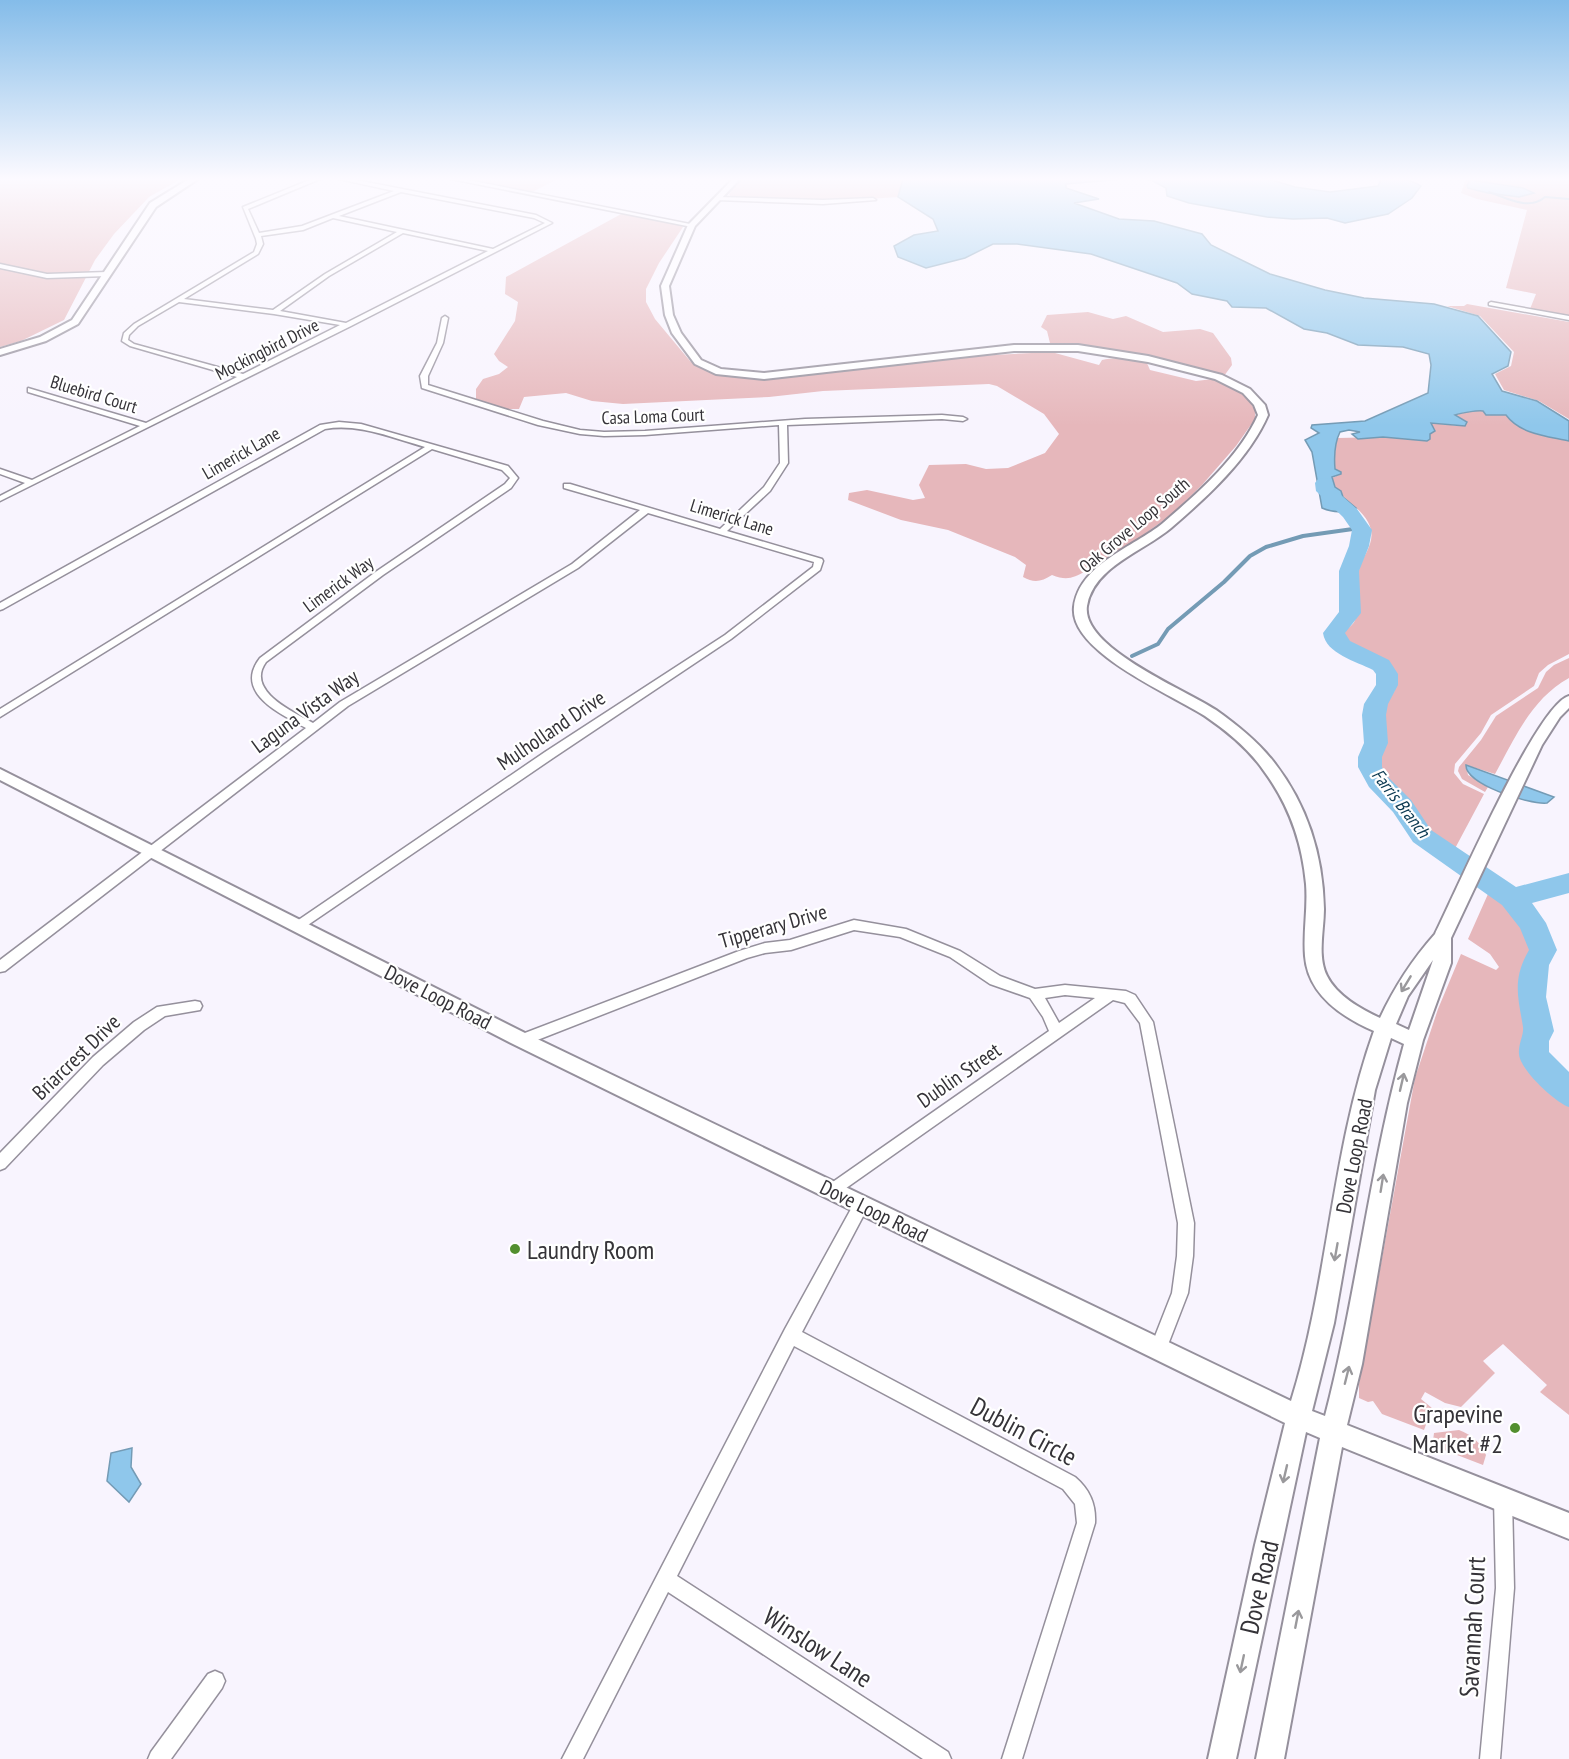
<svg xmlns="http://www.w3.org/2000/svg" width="1569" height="1759" viewBox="0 0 1569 1759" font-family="'PT Sans Narrow',sans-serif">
<rect width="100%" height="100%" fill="#f8f4fe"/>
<g fill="#e6b7bb">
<polygon points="0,179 181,179 149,197 114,234 95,260 64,320 21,341 0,347"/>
<polygon points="466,179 558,179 532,192"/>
<polygon points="741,179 903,179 898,197 838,201 731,197 729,194"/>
<polygon points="1466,179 1569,179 1569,317 1530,309 1536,294 1506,288 1527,210 1477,199 1461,193"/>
<path d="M 623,213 L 677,223 L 683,227 L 659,263 L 646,289 L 646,302 L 655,319 L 690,361 L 714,373 L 739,378 L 775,377 L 976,356 L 1032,353 L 1055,353 L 1099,365 L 1102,360 C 1116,357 1133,359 1147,363 L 1150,370 L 1196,381 L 1213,379 L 1227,384 L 1245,395 L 1255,410 L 1255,419 L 1236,446 L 1202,485 L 1171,515 L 1128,546 L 1103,560 L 1089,560 L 1086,571 C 1073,578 1067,581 1052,575 C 1041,582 1034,583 1023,577 L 1026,565 L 1015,557 L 948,530 L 901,520 L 848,500 L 849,493 L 867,490 L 913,500 L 925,498 L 919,485 L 929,465 L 966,464 L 986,469 L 1008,468 L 1045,453 L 1059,434 L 1044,414 L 997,386 L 989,384 L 823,391 L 769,397 L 623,404 L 592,401 L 566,393 L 524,397 L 519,409 L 506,409 L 476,400 L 476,389 L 483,379 L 499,374 L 508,367 L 499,361 L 494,354 L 515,321 L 518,302 L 505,294 L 506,277 Z"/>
<polygon points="1467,304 1569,322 1569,419 1539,401 1504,390 1495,374 1511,366 1514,352 1480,316 1447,306 1464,306"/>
<polygon points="1088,312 1113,319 1126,316 1163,332 1200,329 1213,333 1231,358 1232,365 1224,376 1140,354 1050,343 1047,331 1041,327 1047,315"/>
<path d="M 1475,410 L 1483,411 L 1486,415 L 1506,415 C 1525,434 1543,435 1569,441 L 1569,654 L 1548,665 L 1539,673 L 1534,686 L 1491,715 L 1481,733 L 1455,764 L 1454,773 L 1463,784 L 1484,794 L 1451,856 L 1416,824 L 1407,804 L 1388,786 L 1377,767 L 1383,747 L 1381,714 L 1395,690 L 1395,677 L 1391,667 L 1384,662 L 1343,639 L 1341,634 C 1346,628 1353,627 1356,618 C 1360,608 1355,598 1357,587 C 1358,582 1358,575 1359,570 C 1364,552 1378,541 1368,522 C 1360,506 1334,495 1332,478 L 1341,474 L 1335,469 L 1335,445 L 1338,438 L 1383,437 L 1427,441 L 1432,423 L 1461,426 L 1467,422 L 1455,415 Z"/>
<path d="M 1569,658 L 1569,678 C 1531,699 1515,738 1495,774 L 1466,765 L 1468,775 L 1488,787 L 1485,792 L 1462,779 L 1458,771 L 1459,767 L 1481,740 L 1496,716 L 1538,688 L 1546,672 L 1554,665 Z"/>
<path d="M 1492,885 C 1517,901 1535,920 1543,950 L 1535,965 L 1531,997 L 1539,1031 L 1534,1041 L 1534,1057 L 1569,1093 L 1569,1415 L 1540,1392 L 1547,1385 L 1503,1344 L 1483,1361 L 1495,1373 L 1461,1407 L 1445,1403 L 1425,1392 L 1421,1399 L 1432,1408 L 1424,1430 L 1382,1414 L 1373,1401 L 1368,1402 L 1359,1398 L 1359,1384 L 1415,1078 L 1438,1009 L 1461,954 L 1496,970 L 1499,967 L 1490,954 L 1468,939 Z"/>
<path d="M 1459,1430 C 1472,1435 1480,1442 1486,1455 L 1483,1465 L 1439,1448 L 1433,1441 L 1434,1433 Z"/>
</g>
<g fill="#8fc7eb" stroke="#749bb5" stroke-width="1.5">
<path d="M 903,179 L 1123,179 L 1066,184 L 1066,188 L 1099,199 L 1074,203 L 1119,219 L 1154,221 L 1202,234 L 1211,245 L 1270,274 L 1325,290 L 1364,298 L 1434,304 L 1478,316 L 1511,352 L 1508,366 L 1492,374 L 1502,391 L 1537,401 L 1569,421 L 1569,441 C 1546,436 1520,434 1506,415 L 1486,415 L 1483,411 C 1478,410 1461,413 1455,415 L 1467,422 L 1465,426 L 1431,423 L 1435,431 L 1430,434 L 1430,439 L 1427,441 L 1383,437 L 1358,439 L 1352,434 L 1360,432 L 1349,430 L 1340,432 C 1335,442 1334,457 1335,469 L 1341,472 L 1341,474 L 1332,477 L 1335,487 L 1341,491 L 1343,497 L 1356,508 C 1343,513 1334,513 1322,508 L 1312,452 L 1305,440 L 1319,433 L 1311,428 L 1312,425 L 1365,421 L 1428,393 L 1431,365 L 1429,354 L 1403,347 L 1358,345 L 1327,333 L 1304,329 L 1266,308 L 1232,307 L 1227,301 L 1192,294 L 1177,283 L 1091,254 L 1017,244 L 993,244 L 965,258 L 926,268 L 898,257 L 894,246 L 914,235 L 938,231 L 933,219 L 898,197 Z"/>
<path d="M 1142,179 L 1268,179 L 1295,187 L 1330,192 L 1378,186 L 1381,180 C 1396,178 1409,178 1421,186 L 1412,198 L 1388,214 L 1345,223 L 1327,218 L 1293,219 L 1267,217 L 1189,203 L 1167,196 L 1166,188 L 1151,180 Z"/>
<polygon points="1470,180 1523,188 1534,193 1519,197 1488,193 1468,188 1467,185"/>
<path d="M 1466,765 L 1554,797 L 1547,803 C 1529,805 1465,784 1466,765 Z"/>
<polygon points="132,1448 131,1467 141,1484 129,1502 107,1481 111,1453"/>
</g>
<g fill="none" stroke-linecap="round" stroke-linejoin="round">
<path stroke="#749bb5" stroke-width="2" d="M 1489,192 C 1507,198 1529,211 1545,197 L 1569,199"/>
<polyline stroke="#749bb5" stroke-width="4" points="1132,656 1158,644 1168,629 1224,582 1250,556 1266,547 1303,536 1360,528"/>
<path fill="#8fc7eb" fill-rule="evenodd" d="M 1324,478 L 1330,479 L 1334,489 L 1357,509 L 1372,530 L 1369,546 L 1359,571 L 1361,613 L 1345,633 L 1350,641 L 1389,660 L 1398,674 L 1398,685 L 1388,704 L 1386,715 L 1388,743 L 1382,757 L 1382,767 L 1387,776 L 1411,800 L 1431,830 L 1516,887 L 1569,873 L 1569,893 L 1532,903 L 1546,923 L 1557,950 L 1549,965 L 1546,997 L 1554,1031 L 1549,1041 L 1549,1052 L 1569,1072 L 1569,1107 C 1555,1102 1520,1070 1519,1054 C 1518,1044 1524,1035 1523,1027 C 1518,996 1512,980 1529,950 L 1520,928 L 1502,905 L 1413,842 L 1393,812 L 1369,787 L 1358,767 L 1358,757 L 1364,743 L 1362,715 L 1364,704 L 1376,685 L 1376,674 L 1373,670 C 1356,661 1326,654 1323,633 L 1339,612 L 1339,571 L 1349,546 L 1352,530 L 1343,517 L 1316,491 L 1315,483 L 1318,479 Z"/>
<defs>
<g id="street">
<path d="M 312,179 L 320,179 L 248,209 L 259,233 L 302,226 L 394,191 L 339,179 L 351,179 L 536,215 L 552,223 L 351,326 L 0,501 L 0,496 L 25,483 L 0,474 L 0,469 L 32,480 L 140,426 L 28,392 L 28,388 L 146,423 L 237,377 L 130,346 L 122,341 L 124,333 L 134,324 L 254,252 L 257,244 L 256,239 L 243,207 ZM 401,192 L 534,218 L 545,223 L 493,249 L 339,216 ZM 333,218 L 397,232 L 325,274 L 273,310 L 184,299 L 258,254 L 263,244 L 261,236 L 303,230 ZM 403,233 L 488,251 L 346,323 L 280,311 L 329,276 ZM 179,302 L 274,314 L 340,325 L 243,374 L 134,344 L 128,340 L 129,335 L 138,326 Z"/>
<polygon points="451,179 463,179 695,225 692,227"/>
<polygon points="719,197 823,200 873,198 876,200 823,204 717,200"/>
<polygon points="0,264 47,274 107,272 110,274 107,276 47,278 0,268"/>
<polygon points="1491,302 1569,316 1569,320 1489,305 1489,303"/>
<path d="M 445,316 L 448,318 L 443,343 L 428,376 L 428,385 L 543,421 L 580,430 L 604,432 L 645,431 L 805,419 L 942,415 L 963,417 L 967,419 L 963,421 L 942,419 L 787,425 L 788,463 L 770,491 L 727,531 L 822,559 L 823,561 L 820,570 L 731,639 L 553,758 L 302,929 L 294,929 L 292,926 L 294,923 L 545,752 L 725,635 L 813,567 L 814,562 L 648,513 L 578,568 L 348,706 L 5,971 L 0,972 L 0,960 L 306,728 C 281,714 233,693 260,658 L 377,571 L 505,484 L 510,478 L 502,470 L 432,449 L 0,717 L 0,709 L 425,447 C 392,438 359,423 325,429 L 3,609 L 0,610 L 0,603 L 320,425 L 339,422 L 361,424 L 508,466 L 518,478 L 511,488 L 383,575 L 266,662 C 245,691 294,712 313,723 L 340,702 L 572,564 L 640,510 L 564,488 L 564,484 L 570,484 L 720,529 L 764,487 L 780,463 L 779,425 L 645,435 L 604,436 L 580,434 L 538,425 L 422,388 L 420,376 L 437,343 L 442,318 Z"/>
<path d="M 854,920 L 906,929 L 960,951 L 1000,976 L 1035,989 L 1065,985 L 1126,991 L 1135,995 L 1153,1022 L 1194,1223 L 1193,1256 L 1188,1293 L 1164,1355 L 1158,1357 L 1152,1355 L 1150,1349 L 1172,1293 L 1177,1256 L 1178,1223 L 1140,1023 L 1125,1003 L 1113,1000 L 832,1198 L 827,1196 L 824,1191 L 827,1186 L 1049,1031 L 1043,1017 L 1030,998 L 990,984 L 950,957 L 900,937 L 854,930 L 791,950 L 765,953 L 747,958 L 522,1046 L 517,1044 L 515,1040 L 517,1036 L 739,951 L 765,943 L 790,940 ZM 1065,995 L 1095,998 L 1059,1023 L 1045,998 Z"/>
<polygon points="195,1001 200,1002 202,1006 200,1010 165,1016 144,1030 103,1065 5,1168 0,1170 0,1153 93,1057 134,1022 157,1007"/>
<path d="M 861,1198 L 866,1200 L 869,1205 L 802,1332 L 1075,1477 C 1090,1490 1096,1504 1095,1523 L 1022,1759 L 1002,1759 L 1077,1523 L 1075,1504 L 1063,1489 L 794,1346 L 677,1576 L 948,1752 L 951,1759 L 923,1759 L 668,1592 L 583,1759 L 562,1759 L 785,1329 L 856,1200 Z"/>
<polygon points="1503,1489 1509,1492 1512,1498 1514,1588 1500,1759 1480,1759 1496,1588 1494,1498 1497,1492"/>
<polygon points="215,1671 222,1674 225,1681 222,1688 171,1759 148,1759 151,1752 208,1674"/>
</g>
<g id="secondary">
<polygon points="189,179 198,179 156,207 78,324 46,341 0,355 0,349 40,337 72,320 150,203"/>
<path d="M 733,179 L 740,179 L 695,226 L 669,286 L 673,315 L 681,333 L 701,360 L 721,369 L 764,373 L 1014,345 L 1078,345 L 1148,356 L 1222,375 L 1250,389 L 1265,405 L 1268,415 C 1249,459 1207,497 1171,528 C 1144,551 1093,567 1087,606 C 1081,648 1186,690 1216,710 C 1237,725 1257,741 1273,761 C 1307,804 1323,855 1324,909 C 1324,930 1317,956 1327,976 C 1337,996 1361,1009 1380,1018 C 1395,986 1412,960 1435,934 C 1454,896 1537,704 1569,696 L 1569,708 L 1560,717 L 1542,745 L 1451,938 L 1451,963 L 1423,1040 L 1407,1103 L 1362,1364 L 1347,1425 L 1569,1513 L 1569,1539 L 1342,1447 L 1284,1759 L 1256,1759 L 1320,1438 L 1306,1432 L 1236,1759 L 1208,1759 L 1255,1545 L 1285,1423 L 515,1045 L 0,780 L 0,769 L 529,1035 L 1291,1401 C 1329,1280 1331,1151 1374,1031 C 1342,1017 1308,995 1305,956 C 1303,932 1308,908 1306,884 C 1302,841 1289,805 1264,771 C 1249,749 1227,731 1205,716 C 1173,695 1069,652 1074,607 C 1079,564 1134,547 1163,523 C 1198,493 1239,457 1258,415 L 1254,405 L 1243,393 L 1215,379 L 1148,362 L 1078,351 L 1014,351 L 764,379 L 716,374 L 695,364 L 672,333 L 665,315 L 661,286 L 688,225 ZM 1433,960 L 1409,1030 L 1396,1024 L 1408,996 ZM 1391,1038 L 1404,1044 C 1370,1166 1357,1293 1325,1416 L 1312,1411 L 1334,1323 L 1375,1090 Z"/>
</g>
</defs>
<use href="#street" stroke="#95909c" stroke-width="3"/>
<use href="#secondary" stroke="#95909c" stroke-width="4"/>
<use href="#street" fill="#fff" fill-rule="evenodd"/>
<use href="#secondary" fill="#fff" fill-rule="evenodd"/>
</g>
<defs><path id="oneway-shaft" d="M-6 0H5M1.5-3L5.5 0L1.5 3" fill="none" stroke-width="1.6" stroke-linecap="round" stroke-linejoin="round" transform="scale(1.5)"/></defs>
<g stroke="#9a999c">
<use href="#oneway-shaft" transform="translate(1406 984) rotate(121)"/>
<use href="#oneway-shaft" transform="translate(1402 1082) rotate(-77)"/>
<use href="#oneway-shaft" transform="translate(1382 1183) rotate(-81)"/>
<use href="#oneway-shaft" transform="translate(1336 1252) rotate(100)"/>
<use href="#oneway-shaft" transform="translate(1347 1375) rotate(-76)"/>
<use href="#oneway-shaft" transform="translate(1285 1474) rotate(103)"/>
<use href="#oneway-shaft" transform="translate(1297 1619) rotate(-79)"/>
<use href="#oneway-shaft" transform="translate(1242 1664) rotate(102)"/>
</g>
<linearGradient id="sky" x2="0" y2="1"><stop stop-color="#84bce9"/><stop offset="0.42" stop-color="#fcfaff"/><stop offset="1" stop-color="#fcfaff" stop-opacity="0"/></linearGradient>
<rect width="1569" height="426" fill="url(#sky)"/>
<g fill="#538f2f" stroke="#fff" stroke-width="2">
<circle cx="515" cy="1249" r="6"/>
<circle cx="1515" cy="1428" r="6"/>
</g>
<g text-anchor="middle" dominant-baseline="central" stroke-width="4.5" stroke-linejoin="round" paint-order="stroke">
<g font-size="18" fill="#353338" stroke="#fff">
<text transform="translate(267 349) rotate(-27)">Mockingbird Drive</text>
<text transform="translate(94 394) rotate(17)">Bluebird Court</text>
<text transform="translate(653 416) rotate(-2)">Casa Loma Court</text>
<text transform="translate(241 453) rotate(-30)">Limerick Lane</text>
<text transform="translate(732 517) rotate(17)">Limerick Lane</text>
<text transform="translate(1134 525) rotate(-40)">Oak Grove Loop South</text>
<text transform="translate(338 584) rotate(-36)">Limerick Way</text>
</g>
<g font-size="18" font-style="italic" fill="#0a3951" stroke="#fff">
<text transform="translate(1401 803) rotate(52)">Farris Branch</text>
</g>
<g font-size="21" fill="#353338" stroke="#fff">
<text transform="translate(305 711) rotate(-36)">Laguna Vista Way</text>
<text transform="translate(551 730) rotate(-34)">Mulholland Drive</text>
<text transform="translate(773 926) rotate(-16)">Tipperary Drive</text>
<text transform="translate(438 997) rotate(27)">Dove Loop Road</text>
<text transform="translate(76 1057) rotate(-44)">Briarcrest Drive</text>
<text transform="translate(959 1075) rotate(-35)">Dublin Street</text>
<text transform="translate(1354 1156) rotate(-79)">Dove Loop Road</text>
<text transform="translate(874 1211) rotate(26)">Dove Loop Road</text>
</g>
<g font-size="26" fill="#353338" stroke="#fff" text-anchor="start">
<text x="527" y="1249">Laundry Room</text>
<text x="1503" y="1413" text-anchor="end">Grapevine<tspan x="1503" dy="30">Market #2</tspan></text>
</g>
<g font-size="26" fill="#353338" stroke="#fff">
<text transform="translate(1024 1431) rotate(28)">Dublin Circle</text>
<text transform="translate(1259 1587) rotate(-77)">Dove Road</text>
<text transform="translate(1472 1627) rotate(-87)">Savannah Court</text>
<text transform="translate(818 1647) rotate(33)">Winslow Lane</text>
</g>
</g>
</svg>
